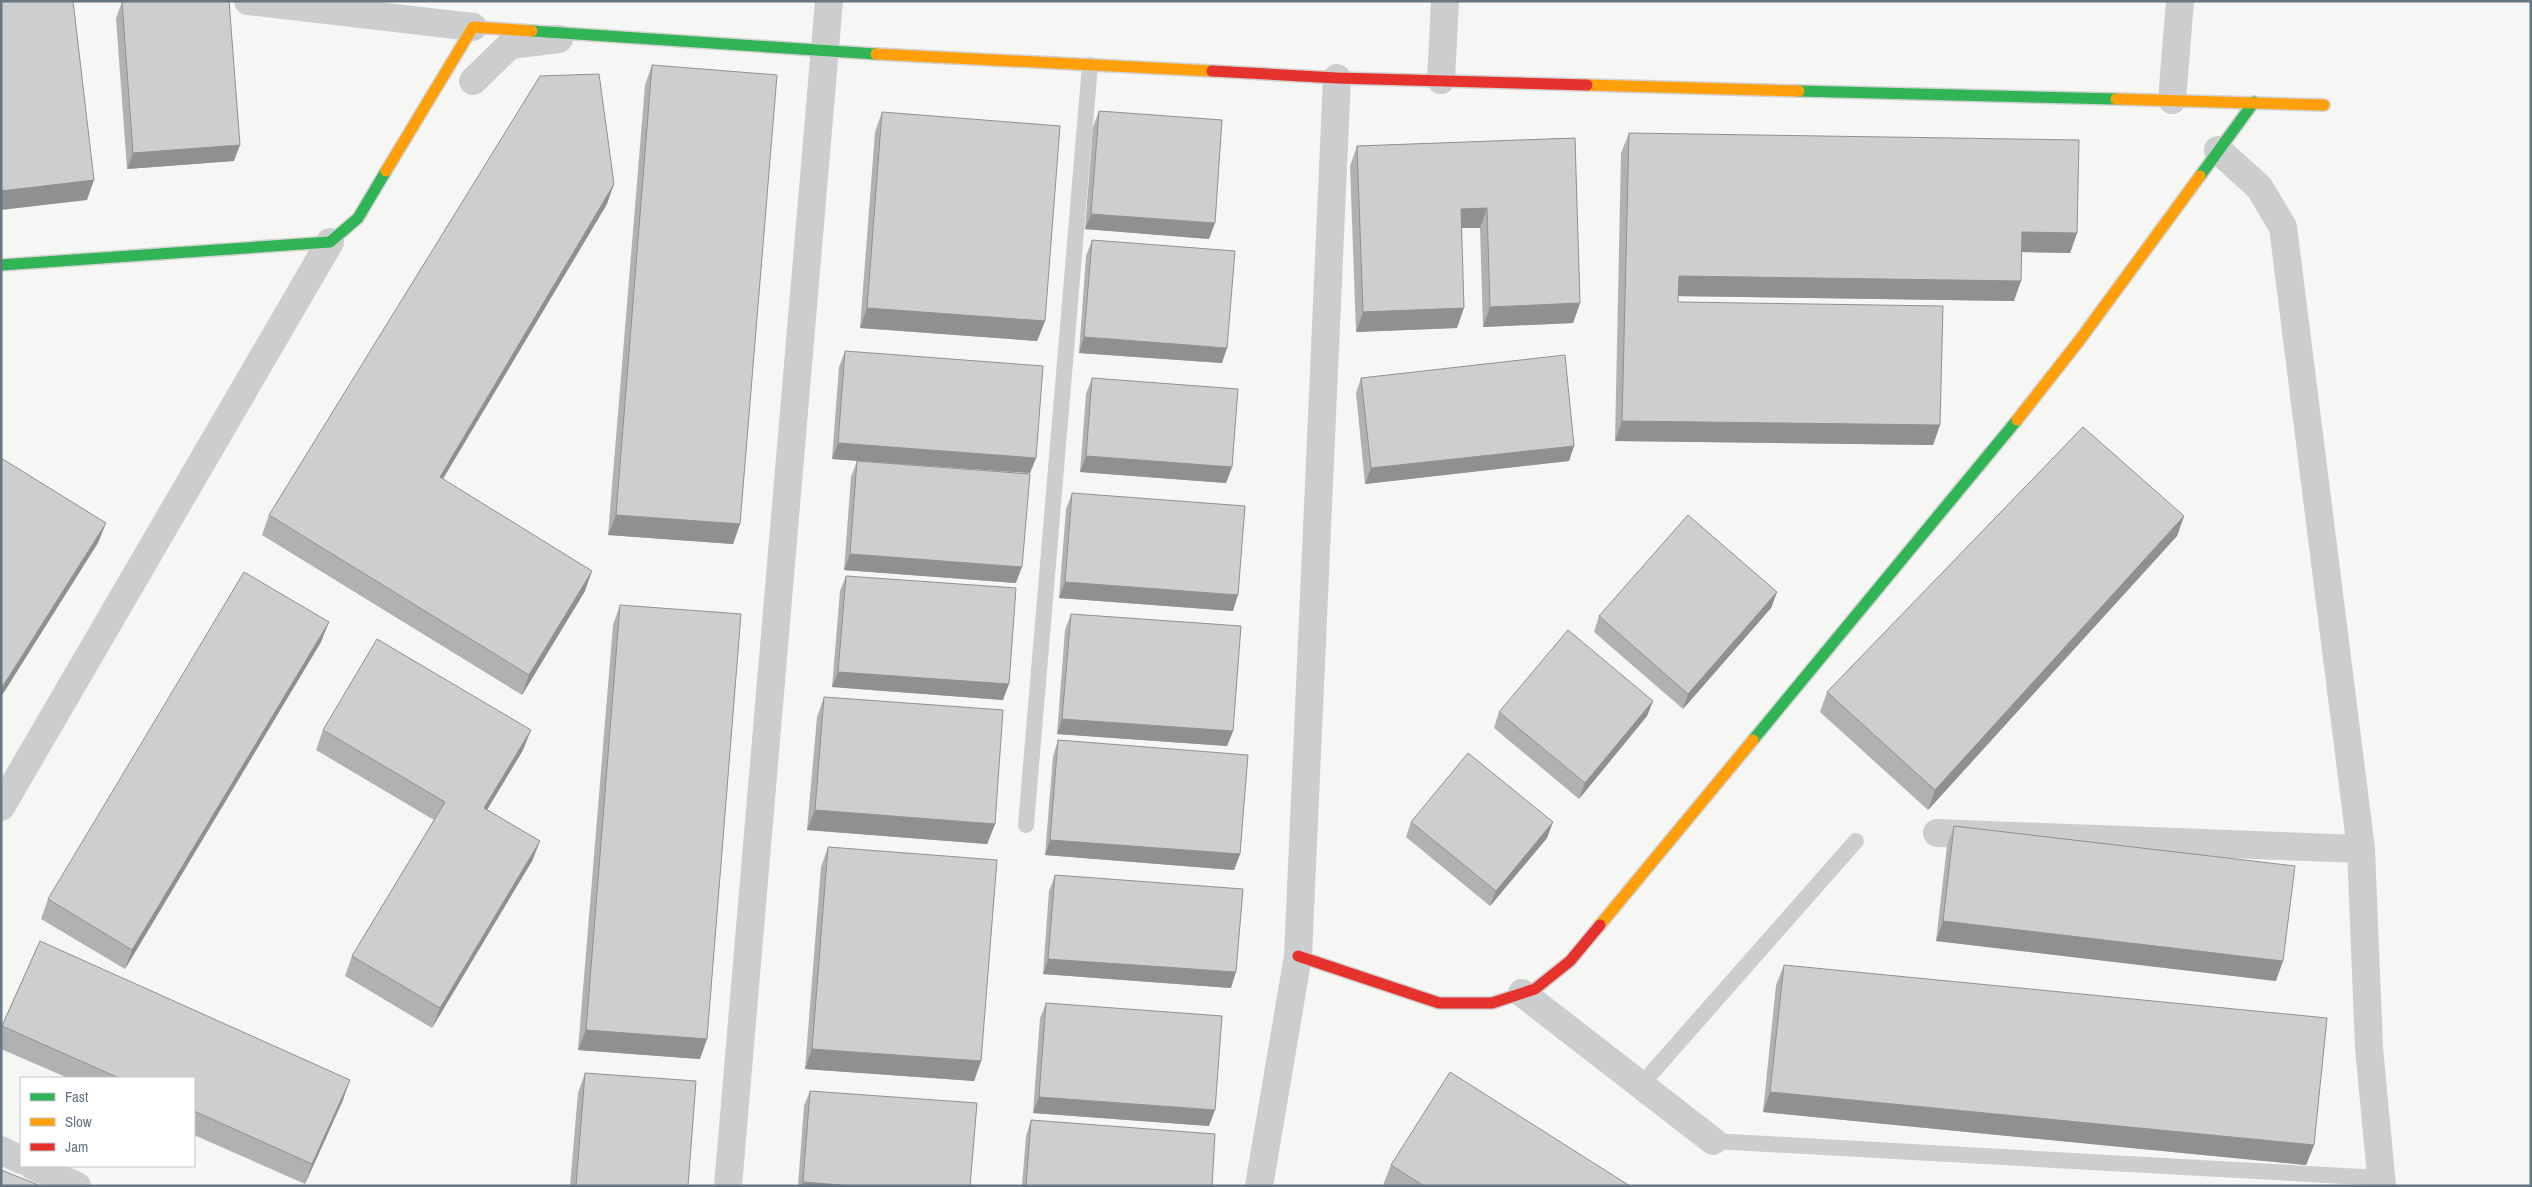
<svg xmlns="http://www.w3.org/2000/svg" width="2532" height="1187" viewBox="0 0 2532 1187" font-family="'Archivo Narrow',sans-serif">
<rect width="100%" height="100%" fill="#f6f6f5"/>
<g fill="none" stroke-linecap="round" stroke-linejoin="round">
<defs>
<g id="fast">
<polyline points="532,31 876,54"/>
<polyline points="1799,91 2116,99"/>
<polyline points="2200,176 2254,102"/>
<polyline points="1,265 330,242 358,218 386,171"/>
<polyline points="1753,740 2017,420"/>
</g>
<g id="slow">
<polyline points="876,54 1212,71"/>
<polyline points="1587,85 1799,91"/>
<polyline points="2116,99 2324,105"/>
<polyline points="386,171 473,27 532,31"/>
<polyline points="2017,420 2079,341 2200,176"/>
<polyline points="1600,925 1753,740"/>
</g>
<g id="jam">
<polyline points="1212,71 1337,78 1587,85"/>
<polyline points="1298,956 1439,1003 1492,1003 1535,989 1570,961 1600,925"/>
</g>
</defs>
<use href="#fast" stroke="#d2d2d3" stroke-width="14"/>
<use href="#slow" stroke="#d2d2d3" stroke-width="14"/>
<use href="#jam" stroke="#d2d2d3" stroke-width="14"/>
<g stroke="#cccdce" stroke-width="16">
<polyline points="1026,825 1090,65"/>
<polyline points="1641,1085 1856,841"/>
<polyline points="1713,1141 2381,1178"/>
</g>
<g stroke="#cccdce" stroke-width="28">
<polyline points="248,1 473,27"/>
<polyline points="1441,80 1445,1"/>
<polyline points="473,81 510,45 559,39"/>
<polyline points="2172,100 2180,1"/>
<polyline points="2218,150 2259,187 2283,227 2361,849 2369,1048 2382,1186"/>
<polyline points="1,807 330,242"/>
<polyline points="1937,833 2361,849"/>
<polyline points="1522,993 1713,1141"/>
<polyline points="1,1150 21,1160"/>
<polyline points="33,1166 77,1186"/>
<polyline points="728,1186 829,1"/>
<polyline points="1259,1186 1298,956 1337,78"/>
</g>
<use href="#fast" stroke="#30b455" stroke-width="11"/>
<use href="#slow" stroke="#ff9f0a" stroke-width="11"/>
<use href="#jam" stroke="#e5322d" stroke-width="11"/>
</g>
<g fill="#b0b1b2">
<polygon points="122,2 234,161 127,169 116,18"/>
<polygon points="652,65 740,524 733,544 608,535 645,85"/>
<polygon points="1099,111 1209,239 1085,229 1093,127"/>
<polygon points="882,112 1045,321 1037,341 860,328 875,132"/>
<polygon points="1629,133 2077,233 2070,253 2021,252 2014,301 1678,296 1678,302 1940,425 1933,445 1615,441 1621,153"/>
<polygon points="1575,138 1580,303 1573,323 1483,327 1480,228 1462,228 1457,328 1356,332 1350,166 1357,146"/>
<polygon points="607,204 443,479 585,591 522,695 262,535 269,515"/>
<polygon points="1092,240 1222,363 1079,353 1086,256"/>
<polygon points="845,351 1036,458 1030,473 832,459 839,367"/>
<polygon points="1092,378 1232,467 1226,483 1080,472 1086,394"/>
<polygon points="1361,378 1574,446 1569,461 1365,484 1356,393"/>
<polygon points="857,461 1016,583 844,570 851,477"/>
<polygon points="1072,493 1233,611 1059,598 1066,509"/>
<polygon points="2184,516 2177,536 1928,810 1820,712 1827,692"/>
<polygon points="846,576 1003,700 832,687 840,591"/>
<polygon points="1777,592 1771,608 1683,709 1594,632 1599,616"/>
<polygon points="620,605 700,1059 578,1050 613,625"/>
<polygon points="1071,614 1233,731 1227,746 1057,734 1065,630"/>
<polygon points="321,642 125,969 41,919 48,899"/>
<polygon points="824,697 995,824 987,844 807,830 817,717"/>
<polygon points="1653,701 1647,716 1579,799 1494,728 1499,712"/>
<polygon points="323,730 523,750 487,810 540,841 532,861 432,1028 345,976 352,956 434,820 316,750"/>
<polygon points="1058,740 1240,854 1234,870 1045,855 1053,756"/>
<polygon points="1411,822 1547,838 1490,906 1406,837"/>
<polygon points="1954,826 2276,981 1936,941 1947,846"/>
<polygon points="828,847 981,1061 974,1081 805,1069 821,867"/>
<polygon points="1055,875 1231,988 1043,974 1049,891"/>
<polygon points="40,941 343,1100 305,1184 194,1135 194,1078 68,1078 1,1049 1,1027"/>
<polygon points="1784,965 2314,1145 2306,1165 1763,1112 1776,985"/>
<polygon points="1046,1003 1209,1126 1033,1113 1040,1018"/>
<polygon points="585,1073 688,1186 570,1186 578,1093"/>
<polygon points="810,1091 970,1186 798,1186 804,1106"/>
<polygon points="1031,1120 1212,1186 1022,1186 1026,1136"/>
<polygon points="1391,1165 1630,1186 1385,1186 1383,1185"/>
</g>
<g fill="#909091">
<polygon points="240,145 234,161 127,169 133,153"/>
<polygon points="94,180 87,200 1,210 1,191"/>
<polygon points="614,184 607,204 432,497 440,477"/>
<polygon points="1487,208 1480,228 1454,228 1461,209"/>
<polygon points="1091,214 1215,223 1209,239 1085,229"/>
<polygon points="2022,232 2077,233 2070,253 2015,252"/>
<polygon points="1679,276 2021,281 2014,301 1671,296"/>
<polygon points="1580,303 1573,323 1483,327 1490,307"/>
<polygon points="867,308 1045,321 1037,341 860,328"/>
<polygon points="1464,308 1457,328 1356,332 1363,312"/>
<polygon points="1084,337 1227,348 1222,363 1079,353"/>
<polygon points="1622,421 1940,425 1933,445 1615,441"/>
<polygon points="838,443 1036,458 1030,473 832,459"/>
<polygon points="1574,446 1569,461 1365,484 1371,468"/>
<polygon points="1086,456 1232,467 1226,483 1080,472"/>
<polygon points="616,515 740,524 733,544 608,535"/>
<polygon points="2184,516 2177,536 1928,810 1935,790"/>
<polygon points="106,523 98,543 1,697 1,689"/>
<polygon points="850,554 1022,567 1016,583 844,570"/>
<polygon points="592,571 585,591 522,695 529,675"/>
<polygon points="1065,582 1238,595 1233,611 1059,598"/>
<polygon points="1777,592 1771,608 1683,709 1688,694"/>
<polygon points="329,622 321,642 125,969 132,950"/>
<polygon points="838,672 1009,684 1003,700 832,687"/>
<polygon points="1653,701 1647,716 1579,799 1585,783"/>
<polygon points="1062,719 1233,731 1227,746 1057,734"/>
<polygon points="531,730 523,750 476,828 484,808"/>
<polygon points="815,810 995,824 987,844 807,830"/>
<polygon points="1553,822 1547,838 1490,906 1496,891"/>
<polygon points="1050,840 1240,854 1234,870 1045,855"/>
<polygon points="540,841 532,861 432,1028 440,1008"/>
<polygon points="1943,921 2283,961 2276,981 1936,941"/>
<polygon points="1048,959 1236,972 1231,988 1043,974"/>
<polygon points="586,1030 707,1039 700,1059 578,1050"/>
<polygon points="812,1049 981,1061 974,1081 805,1069"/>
<polygon points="350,1080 343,1100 305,1184 312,1164"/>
<polygon points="1770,1092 2314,1145 2306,1165 1763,1112"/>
<polygon points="1039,1097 1215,1110 1209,1126 1033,1113"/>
<polygon points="803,1182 854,1186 801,1186"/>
</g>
<g fill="#cdcecf" stroke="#909091">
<polygon points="1,1 73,1 94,180 1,191"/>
<polygon points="135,1 229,1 240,145 133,153 122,2"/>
<polygon points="652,65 777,75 740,524 616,515"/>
<polygon points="599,74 614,184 440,477 592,571 529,675 269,515 540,76"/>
<polygon points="1099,111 1222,120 1215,223 1091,214"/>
<polygon points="882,112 1060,126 1045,321 867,308"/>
<polygon points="1629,133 2079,140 2077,233 2022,232 2021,281 1679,276 1678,302 1943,306 1940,425 1622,421"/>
<polygon points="1575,138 1580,303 1490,307 1487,208 1461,209 1464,308 1363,312 1357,146"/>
<polygon points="1092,240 1235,251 1227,348 1084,337"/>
<polygon points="845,351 1043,366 1036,458 838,443"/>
<polygon points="1565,355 1574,446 1371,468 1361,378"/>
<polygon points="1092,378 1238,389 1232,467 1086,456"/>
<polygon points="2083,427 2184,516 1935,790 1827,692"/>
<polygon points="1,458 106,523 1,689"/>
<polygon points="857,461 1030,474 1022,567 850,554"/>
<polygon points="1072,493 1245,506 1238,595 1065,582"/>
<polygon points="1688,515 1777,592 1688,694 1599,616"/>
<polygon points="244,572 329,622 132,950 48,899"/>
<polygon points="846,576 1016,588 1009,684 838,672"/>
<polygon points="620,605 741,614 707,1039 586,1030"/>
<polygon points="1071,614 1241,626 1233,731 1062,719"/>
<polygon points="1568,630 1653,701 1585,783 1499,712"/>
<polygon points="377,639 531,730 484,808 540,841 440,1008 352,956 445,802 323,730"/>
<polygon points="824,697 1003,710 995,824 815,810"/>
<polygon points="1058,740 1248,755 1240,854 1050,840"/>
<polygon points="1468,753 1553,822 1496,891 1411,822"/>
<polygon points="1954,826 2295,866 2283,961 1943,921"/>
<polygon points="828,847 997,860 981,1061 812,1049"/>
<polygon points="1055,875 1243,889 1236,972 1048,959"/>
<polygon points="40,941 350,1080 312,1164 194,1111 194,1078 119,1078 2,1026"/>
<polygon points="1784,965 2327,1018 2314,1145 1770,1092"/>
<polygon points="1046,1003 1222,1016 1215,1110 1039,1097"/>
<polygon points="1450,1072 1630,1186 1424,1186 1391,1165"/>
<polygon points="585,1073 696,1081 688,1186 576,1186"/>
<polygon points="810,1091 977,1103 970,1186 854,1186 803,1182"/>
<polygon points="1031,1120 1215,1134 1212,1186 1026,1186"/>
<polygon points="1,1170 41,1186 1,1186"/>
</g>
<rect width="2532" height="1187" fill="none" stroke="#677683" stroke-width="5"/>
<rect x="20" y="1077" width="175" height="90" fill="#ffffff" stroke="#c2c8cd"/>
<rect x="30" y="1093" width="25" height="8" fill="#30b455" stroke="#c2c8cd"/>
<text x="65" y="1102" font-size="15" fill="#677683">Fast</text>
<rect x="30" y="1118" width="25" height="8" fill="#ff9f0a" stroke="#c2c8cd"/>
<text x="65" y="1127" font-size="15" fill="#677683">Slow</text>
<rect x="30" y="1143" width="25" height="8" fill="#e5322d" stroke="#c2c8cd"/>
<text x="65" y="1152" font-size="15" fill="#677683">Jam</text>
</svg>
